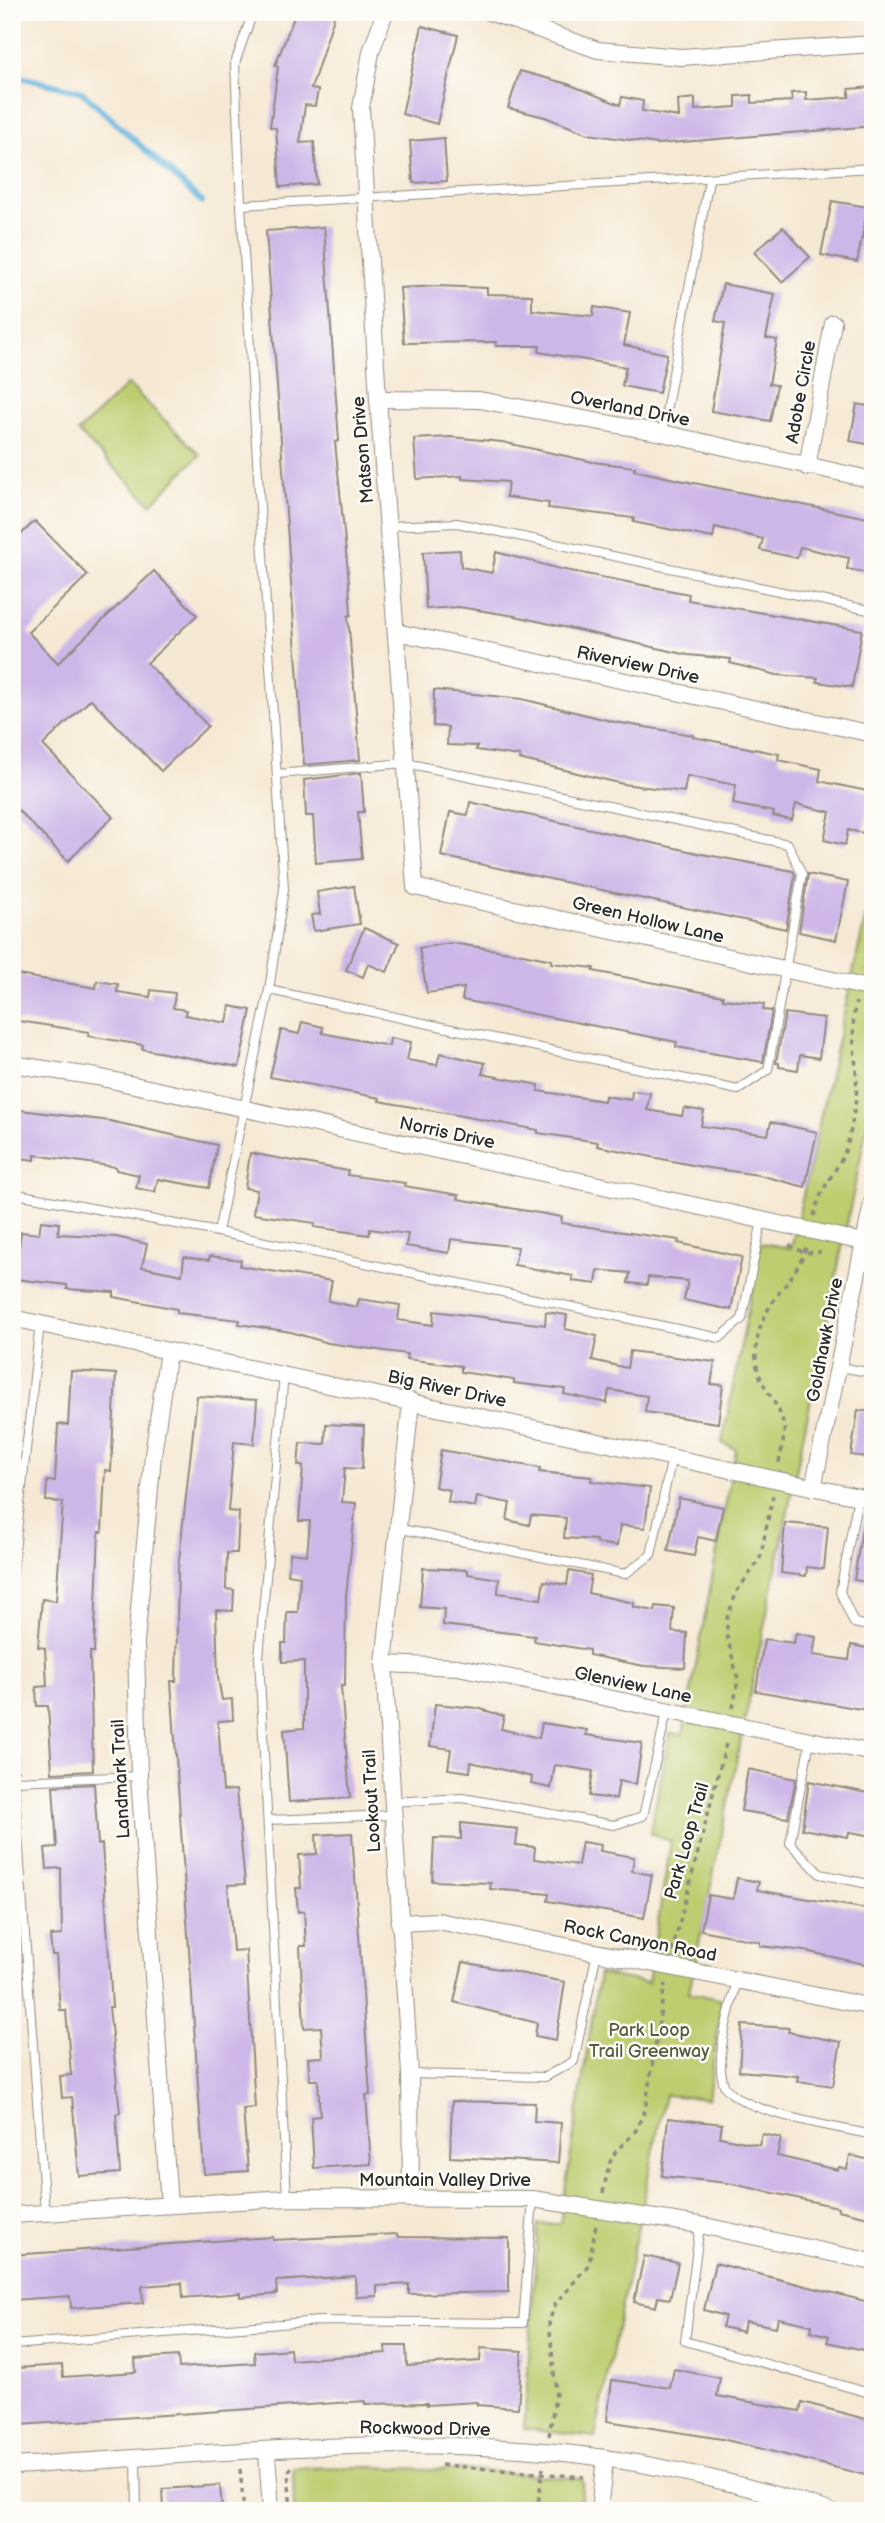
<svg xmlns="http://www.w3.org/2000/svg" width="885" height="2523" viewBox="0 0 885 2523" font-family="'Balsamiq Sans',sans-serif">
<rect width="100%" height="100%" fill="#fdfcf7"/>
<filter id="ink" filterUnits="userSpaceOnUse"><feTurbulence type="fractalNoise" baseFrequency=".0143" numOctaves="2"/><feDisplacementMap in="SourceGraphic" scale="14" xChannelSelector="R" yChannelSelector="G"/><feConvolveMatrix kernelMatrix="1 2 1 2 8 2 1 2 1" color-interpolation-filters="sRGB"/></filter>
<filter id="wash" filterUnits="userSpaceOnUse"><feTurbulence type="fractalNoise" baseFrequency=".00686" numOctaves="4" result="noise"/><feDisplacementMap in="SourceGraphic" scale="28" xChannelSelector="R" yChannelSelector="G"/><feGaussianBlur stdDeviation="1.57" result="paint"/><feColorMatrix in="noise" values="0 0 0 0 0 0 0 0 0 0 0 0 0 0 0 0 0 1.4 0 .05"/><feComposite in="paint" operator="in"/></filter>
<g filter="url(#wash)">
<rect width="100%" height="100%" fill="#f6e9d4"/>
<g fill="#bdcd6f" stroke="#747c4d" stroke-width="2">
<polygon points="128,384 200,455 151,504 78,432"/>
<polygon points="873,884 873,1097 689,1992 722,2000 708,2099 665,2095 595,2437 524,2429 538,2224 560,2224 599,1974 648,1983 671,1841 650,1833 670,1733 683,1734 736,1449 722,1443 761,1243 791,1248"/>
<polygon points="372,2467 487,2471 580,2479 583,2482 579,2511 294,2511 293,2468"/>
</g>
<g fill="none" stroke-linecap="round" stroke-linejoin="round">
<polyline stroke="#63b6df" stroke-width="6" points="12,75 82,92 202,202"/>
</g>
<g id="blocks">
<g fill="#cdb6e8">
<polygon points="296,12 335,14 311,89 318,90 315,106 305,105 300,143 314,142 317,184 280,187 276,128 270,127 278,67 275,66"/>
<polygon points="422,26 458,35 437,124 402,114"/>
<polygon points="520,71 568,84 620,105 622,97 643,101 642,111 679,117 678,100 695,98 695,110 736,107 736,96 752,95 752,103 792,101 791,93 806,92 806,100 849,97 849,89 873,87 873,126 658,144 588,134 545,117 508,108"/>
<polygon points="444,138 447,181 413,183 410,141"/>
<polygon points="832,201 868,207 857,262 821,255"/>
<polygon points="324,227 339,441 335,442 349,582 351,615 348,616 360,760 304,765 266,231"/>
<polygon points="783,227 810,257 782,282 754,252"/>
<polygon points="723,284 775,294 766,338 777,340 769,384 777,385 770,421 711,411 725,323 715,321"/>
<polygon points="437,286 487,288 487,294 532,295 532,310 593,316 594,307 630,313 624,345 667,354 659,393 622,386 626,367 539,352 540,346 496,346 496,342 404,343 400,288"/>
<polygon points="857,404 873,407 873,445 850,441"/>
<polygon points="451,437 502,442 593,462 635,467 634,470 679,480 873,519 873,574 847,569 849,558 800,547 797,558 760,550 763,539 715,527 713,538 633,522 634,518 548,508 549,503 506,497 508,482 462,479 462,476 417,479 414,439"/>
<polygon points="35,521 88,575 28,632 58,663 154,571 197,615 147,663 208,726 161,771 91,699 43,745 113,817 68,861 12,804 12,543"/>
<polygon points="460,550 461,567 492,573 496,552 560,569 689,594 688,600 862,630 852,687 817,682 818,678 777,675 730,663 731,659 688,655 515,616 459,607 426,609 423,552"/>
<polygon points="434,690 522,699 615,722 693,735 693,737 779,754 778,760 821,769 819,781 872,792 863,833 848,830 845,845 824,840 830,812 796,804 792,820 773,816 774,812 733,804 736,785 687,776 684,792 623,784 519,759 520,756 476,750 477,746 447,745 448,727 433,726"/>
<polygon points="361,773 364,812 358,812 362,859 316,863 313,816 306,816 304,780"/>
<polygon points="470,802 702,854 793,871 795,875 786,929 441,856 450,812 468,815"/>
<polygon points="808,874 848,882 836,940 799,932"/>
<polygon points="354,886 360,924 314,931 311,915 320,914 317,892"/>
<polygon points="364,928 399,943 387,972 368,964 363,977 346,970"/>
<polygon points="451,943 523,954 552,960 551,963 594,968 593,971 723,996 723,999 764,1004 763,1010 772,1011 763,1062 676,1047 677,1042 462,1000 464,988 427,993 419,948"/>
<polygon points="12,974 96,988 97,981 118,984 117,992 150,997 151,990 175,993 173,1008 186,1010 185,1015 227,1023 230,1006 251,1010 239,1067 142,1049 143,1045 88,1036 89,1032 12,1020"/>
<polygon points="785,1013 824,1018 819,1058 800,1055 798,1070 779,1067 779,1063 776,1063"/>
<polygon points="302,1022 323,1027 322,1033 389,1046 390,1038 411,1042 407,1060 437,1065 440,1053 485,1063 482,1074 539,1085 538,1091 604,1101 605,1096 631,1100 632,1091 650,1093 647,1110 682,1116 684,1108 704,1111 701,1126 768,1135 771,1122 817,1132 805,1187 759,1175 702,1167 597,1146 598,1142 538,1133 538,1130 379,1101 380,1098 270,1077 281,1030 299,1034"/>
<polygon points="12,1109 110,1121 217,1145 209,1188 158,1179 155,1192 136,1188 139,1175 116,1170 116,1167 35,1155 35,1160 12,1157"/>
<polygon points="250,1153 348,1171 347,1175 405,1183 404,1186 459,1195 458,1199 562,1217 561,1223 679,1240 678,1243 742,1257 731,1310 684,1300 688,1281 648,1277 647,1285 628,1283 630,1273 598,1270 596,1284 573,1281 573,1276 514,1265 518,1247 451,1239 449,1253 406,1246 408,1234 370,1229 369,1235 314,1227 315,1223 253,1214 257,1190 245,1188"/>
<polygon points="41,1221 59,1223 58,1234 116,1237 147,1244 142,1267 182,1275 184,1257 209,1260 210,1256 241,1260 240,1266 332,1281 328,1301 357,1307 359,1299 400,1305 398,1320 433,1325 434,1311 545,1325 546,1312 567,1315 565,1329 597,1336 592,1360 627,1368 630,1351 715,1362 711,1384 723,1385 718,1423 645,1412 647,1396 609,1390 607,1403 564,1394 565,1389 514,1383 514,1380 461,1372 461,1366 406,1359 407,1354 328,1343 291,1332 239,1324 240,1320 177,1313 177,1309 114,1297 114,1292 67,1289 67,1285 15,1279 21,1232 39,1234"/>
<polygon points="71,1371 116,1374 111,1471 105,1470 102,1532 99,1532 94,1652 90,1652 93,1771 52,1773 48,1706 37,1706 36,1687 47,1686 45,1648 38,1647 42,1599 56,1601 63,1502 46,1501 47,1481 55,1481 58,1424 68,1425"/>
<polygon points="197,1396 257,1400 254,1444 234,1442 228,1511 239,1512 237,1553 227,1553 226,1589 234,1590 233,1611 216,1610 218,1678 222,1700 232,1699 233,1720 218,1721 223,1791 236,1790 245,1884 228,1885 233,1951 246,1950 255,2108 243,2109 248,2171 204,2174 171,1681 176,1681 178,1569"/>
<polygon points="858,1410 873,1412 873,1458 851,1455"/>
<polygon points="326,1424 364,1426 362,1469 345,1468 342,1502 356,1503 346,1596 345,1686 341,1686 350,1798 289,1802 284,1730 304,1728 304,1661 282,1662 282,1643 286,1643 287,1612 298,1612 300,1576 288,1574 290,1553 307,1555 310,1521 299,1521 303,1466 298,1466 300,1443 325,1444"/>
<polygon points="441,1450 540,1468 539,1472 592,1477 591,1481 650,1488 645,1528 620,1525 617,1546 596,1543 596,1540 564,1538 566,1518 531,1515 529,1525 507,1520 510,1503 477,1497 475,1507 448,1502 450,1490 435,1487"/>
<polygon points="679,1498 723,1507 716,1541 698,1537 694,1556 668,1551"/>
<polygon points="864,1515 873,1516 873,1583 854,1580"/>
<polygon points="785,1523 828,1527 824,1569 807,1567 806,1576 781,1573"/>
<polygon points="423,1568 468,1570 468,1574 499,1579 498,1593 541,1599 544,1581 567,1585 569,1571 591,1575 588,1593 634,1603 634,1607 655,1611 656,1606 674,1608 672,1632 687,1633 685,1668 644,1666 589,1655 589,1650 534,1641 535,1636 443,1625 444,1609 420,1607"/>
<polygon points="796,1633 816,1637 813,1655 849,1660 851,1645 873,1649 873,1711 756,1691 764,1639 794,1643"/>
<polygon points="435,1704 477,1708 504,1716 501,1729 539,1738 542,1723 587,1730 586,1735 642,1743 636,1784 619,1781 616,1799 589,1796 593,1771 555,1765 551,1788 531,1784 532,1777 471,1762 470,1772 448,1769 451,1749 430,1746"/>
<polygon points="748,1769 796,1779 788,1818 741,1811"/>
<polygon points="809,1781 873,1794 873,1836 849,1832 848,1837 802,1829"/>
<polygon points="94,1784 98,1845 102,1844 112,2007 109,2007 120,2113 116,2114 120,2173 79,2176 72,2097 62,2098 60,2076 71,2075 66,2010 60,2010 56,1955 52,1955 50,1936 62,1935 61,1868 47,1869 45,1848 57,1847 53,1786"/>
<polygon points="461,1823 518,1829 516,1845 535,1847 534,1859 578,1865 582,1842 601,1845 600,1851 634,1857 632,1871 652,1875 644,1918 548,1901 549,1894 490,1889 491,1883 432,1881 434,1838 461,1839"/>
<polygon points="352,1833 370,2095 366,2095 371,2164 314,2168 311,2117 320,2116 318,2080 310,2080 308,2058 323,2057 321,2027 304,2028 300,1946 306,1946 304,1911 298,1912 296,1888 301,1888 299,1855 317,1854 316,1835"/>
<polygon points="737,1878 759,1882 757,1890 873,1910 873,1966 805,1951 760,1946 760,1942 701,1930 708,1895 733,1899"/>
<polygon points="463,1962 565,1982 556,2040 535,2036 537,2023 454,2002"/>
<polygon points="742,2025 789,2028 788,2032 841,2042 833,2086 797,2081 798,2076 739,2071"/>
<polygon points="452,2101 535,2103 534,2121 561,2123 558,2163 450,2157"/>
<polygon points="668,2118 722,2124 720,2137 759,2145 762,2134 781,2138 777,2156 838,2170 839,2167 847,2169 850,2155 873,2161 873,2218 838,2210 838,2207 728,2183 662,2176"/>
<polygon points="397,2234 398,2237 509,2238 509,2292 409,2294 409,2284 377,2286 377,2296 356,2297 355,2276 276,2281 277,2294 240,2297 240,2293 183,2298 182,2283 142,2286 143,2303 71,2308 70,2296 12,2300 12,2255 273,2237 273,2240"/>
<polygon points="644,2256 678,2263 670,2299 658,2297 656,2307 634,2302"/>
<polygon points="715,2263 873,2303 873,2352 827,2342 829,2336 811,2331 812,2325 778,2318 776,2327 745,2321 743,2332 722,2327 725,2316 704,2310"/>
<polygon points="385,2346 406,2346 407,2366 480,2361 481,2348 522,2351 518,2408 477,2405 477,2402 427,2405 427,2403 365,2404 365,2401 21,2425 17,2368 62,2365 63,2377 136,2372 135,2359 178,2356 179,2368 255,2363 254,2352 290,2349 291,2360 386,2353"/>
<polygon points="674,2369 720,2378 717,2396 800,2411 802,2402 873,2421 873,2477 722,2439 607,2421 612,2380 670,2388"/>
<polygon points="220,2485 222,2511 164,2511 163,2489"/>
</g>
</g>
</g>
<g filter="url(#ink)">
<use href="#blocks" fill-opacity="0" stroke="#908a80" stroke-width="2"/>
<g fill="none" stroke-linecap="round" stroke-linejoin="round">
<defs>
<g id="lane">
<polyline points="241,205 873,168"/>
<polyline points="662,433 709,180"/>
<polyline points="390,526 457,523 873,611"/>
<polyline points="269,990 738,1090 768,1070 802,874 788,844 406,763 277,774"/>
<polyline points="12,1193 218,1232 269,990 284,889 241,205 235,63 253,12"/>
<polyline points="218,1232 720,1338 742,1319 762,1220"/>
<polyline points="840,1367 873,1373"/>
<polyline points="284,1374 259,1657 287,2198"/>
<polyline points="858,1497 840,1592 854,1623 873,1627"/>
<polyline points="396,1528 625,1574 651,1555 672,1457"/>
<polyline points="12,1577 40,1323"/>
<polyline points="12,1676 14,1781 45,2212"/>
<polyline points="810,1741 790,1843 820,1874 873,1885"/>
<polyline points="14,1781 139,1776"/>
<polyline points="391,1802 463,1798 614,1825 643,1816 667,1712"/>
<polyline points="268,1820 391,1815"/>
<path d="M 737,1980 C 731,2010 715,2051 723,2082 C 731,2112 843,2128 873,2135"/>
<polyline points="410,2074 545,2077 574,2061 597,1952"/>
<polyline points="700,2225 685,2341 873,2394"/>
<polyline points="12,2345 319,2321 523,2323 533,2199"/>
<polyline points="136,2459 137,2511"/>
</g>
<g id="street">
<polyline points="385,12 371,52 361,108 378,399 415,887 873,989"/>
<polyline points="489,12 598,50 681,57 873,44"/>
<polyline points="378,399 479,400 662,433 873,480"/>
<polyline points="807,467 833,323"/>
<polyline points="396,632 873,734"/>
<polyline points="12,1064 97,1077 873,1244"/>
<polyline points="12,1318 873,1500"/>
<polyline points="168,1351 153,1455 136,1642 139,1776 169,2205"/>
<polyline points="411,1401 384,1664 410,2074 411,2199"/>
<polyline points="813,1488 873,1199"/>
<polyline points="384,1664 458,1667 873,1753"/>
<polyline points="399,1923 438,1921 873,2007"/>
<polyline points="12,2215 287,2198 533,2199 700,2225 873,2262"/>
<polyline points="267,2452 271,2511"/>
<path d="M 12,2466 C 208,2455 409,2430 604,2458 C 681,2469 756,2488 830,2511"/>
<polyline points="599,2511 605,2458"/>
</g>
</defs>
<use href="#lane" stroke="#908a80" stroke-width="10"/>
<use href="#street" stroke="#908a80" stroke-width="18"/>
<g stroke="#908a80" stroke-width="3.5" stroke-dasharray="5 5" stroke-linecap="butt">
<polyline points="863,971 873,933"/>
<path d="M 814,1216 C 820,1190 830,1180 842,1158 C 850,1142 852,1122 855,1105 C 861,1071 848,1037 856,1002"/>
<polyline points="789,1245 805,1253 821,1252"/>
<path d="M 779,1463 C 781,1452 785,1438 784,1426 C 779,1399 754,1384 756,1352 C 759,1299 794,1288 806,1247"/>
<polyline points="733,1708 738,1680 727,1636 727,1618 737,1591 760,1559 773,1495"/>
<polyline points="672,1952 727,1740"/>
<polyline points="603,2193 609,2164 616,2151 635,2132 645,2110 665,1984"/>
<polyline points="549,2436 556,2392 549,2322 555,2305 589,2264 596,2225"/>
<polyline points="441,2465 584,2477"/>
<polyline points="240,2469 244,2511"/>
<polyline points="291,2511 288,2472 293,2466"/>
<polyline points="537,2511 543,2468"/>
</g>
<use href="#lane" stroke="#fff" stroke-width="8"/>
<use href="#street" stroke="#fff" stroke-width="16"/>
</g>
</g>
<g text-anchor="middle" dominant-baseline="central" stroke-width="5" stroke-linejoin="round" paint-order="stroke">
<g font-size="18" fill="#2b2b2b" stroke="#fdfcf7">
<text transform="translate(801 392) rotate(-80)">Adobe Circle</text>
<text transform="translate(630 409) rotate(11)">Overland Drive</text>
<text transform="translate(363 450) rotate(-95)">Matson Drive</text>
<text transform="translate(638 665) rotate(12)">Riverview Drive</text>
<text transform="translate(648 920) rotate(13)">Green Hollow Lane</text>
<text transform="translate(447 1133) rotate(12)">Norris Drive</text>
<text transform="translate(825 1340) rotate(-79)">Goldhawk Drive</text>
<text transform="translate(447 1389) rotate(12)">Big River Drive</text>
<text transform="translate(633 1685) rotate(12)">Glenview Lane</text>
<text transform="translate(121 1779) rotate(-93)">Landmark Trail</text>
<text transform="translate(372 1801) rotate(-93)">Lookout Trail</text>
<text transform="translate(687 1841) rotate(-74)">Park Loop Trail</text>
<text transform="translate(640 1941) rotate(11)">Rock Canyon Road</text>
<text x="445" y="2180">Mountain Valley Drive</text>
<text transform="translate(425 2429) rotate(1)">Rockwood Drive</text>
</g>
<g font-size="18" fill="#575c3f" stroke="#fdfcf7">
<text x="649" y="2030">Park Loop<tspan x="649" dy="21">Trail Greenway</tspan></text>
</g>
</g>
<rect width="885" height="2523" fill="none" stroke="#fdfcf7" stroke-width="42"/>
</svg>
